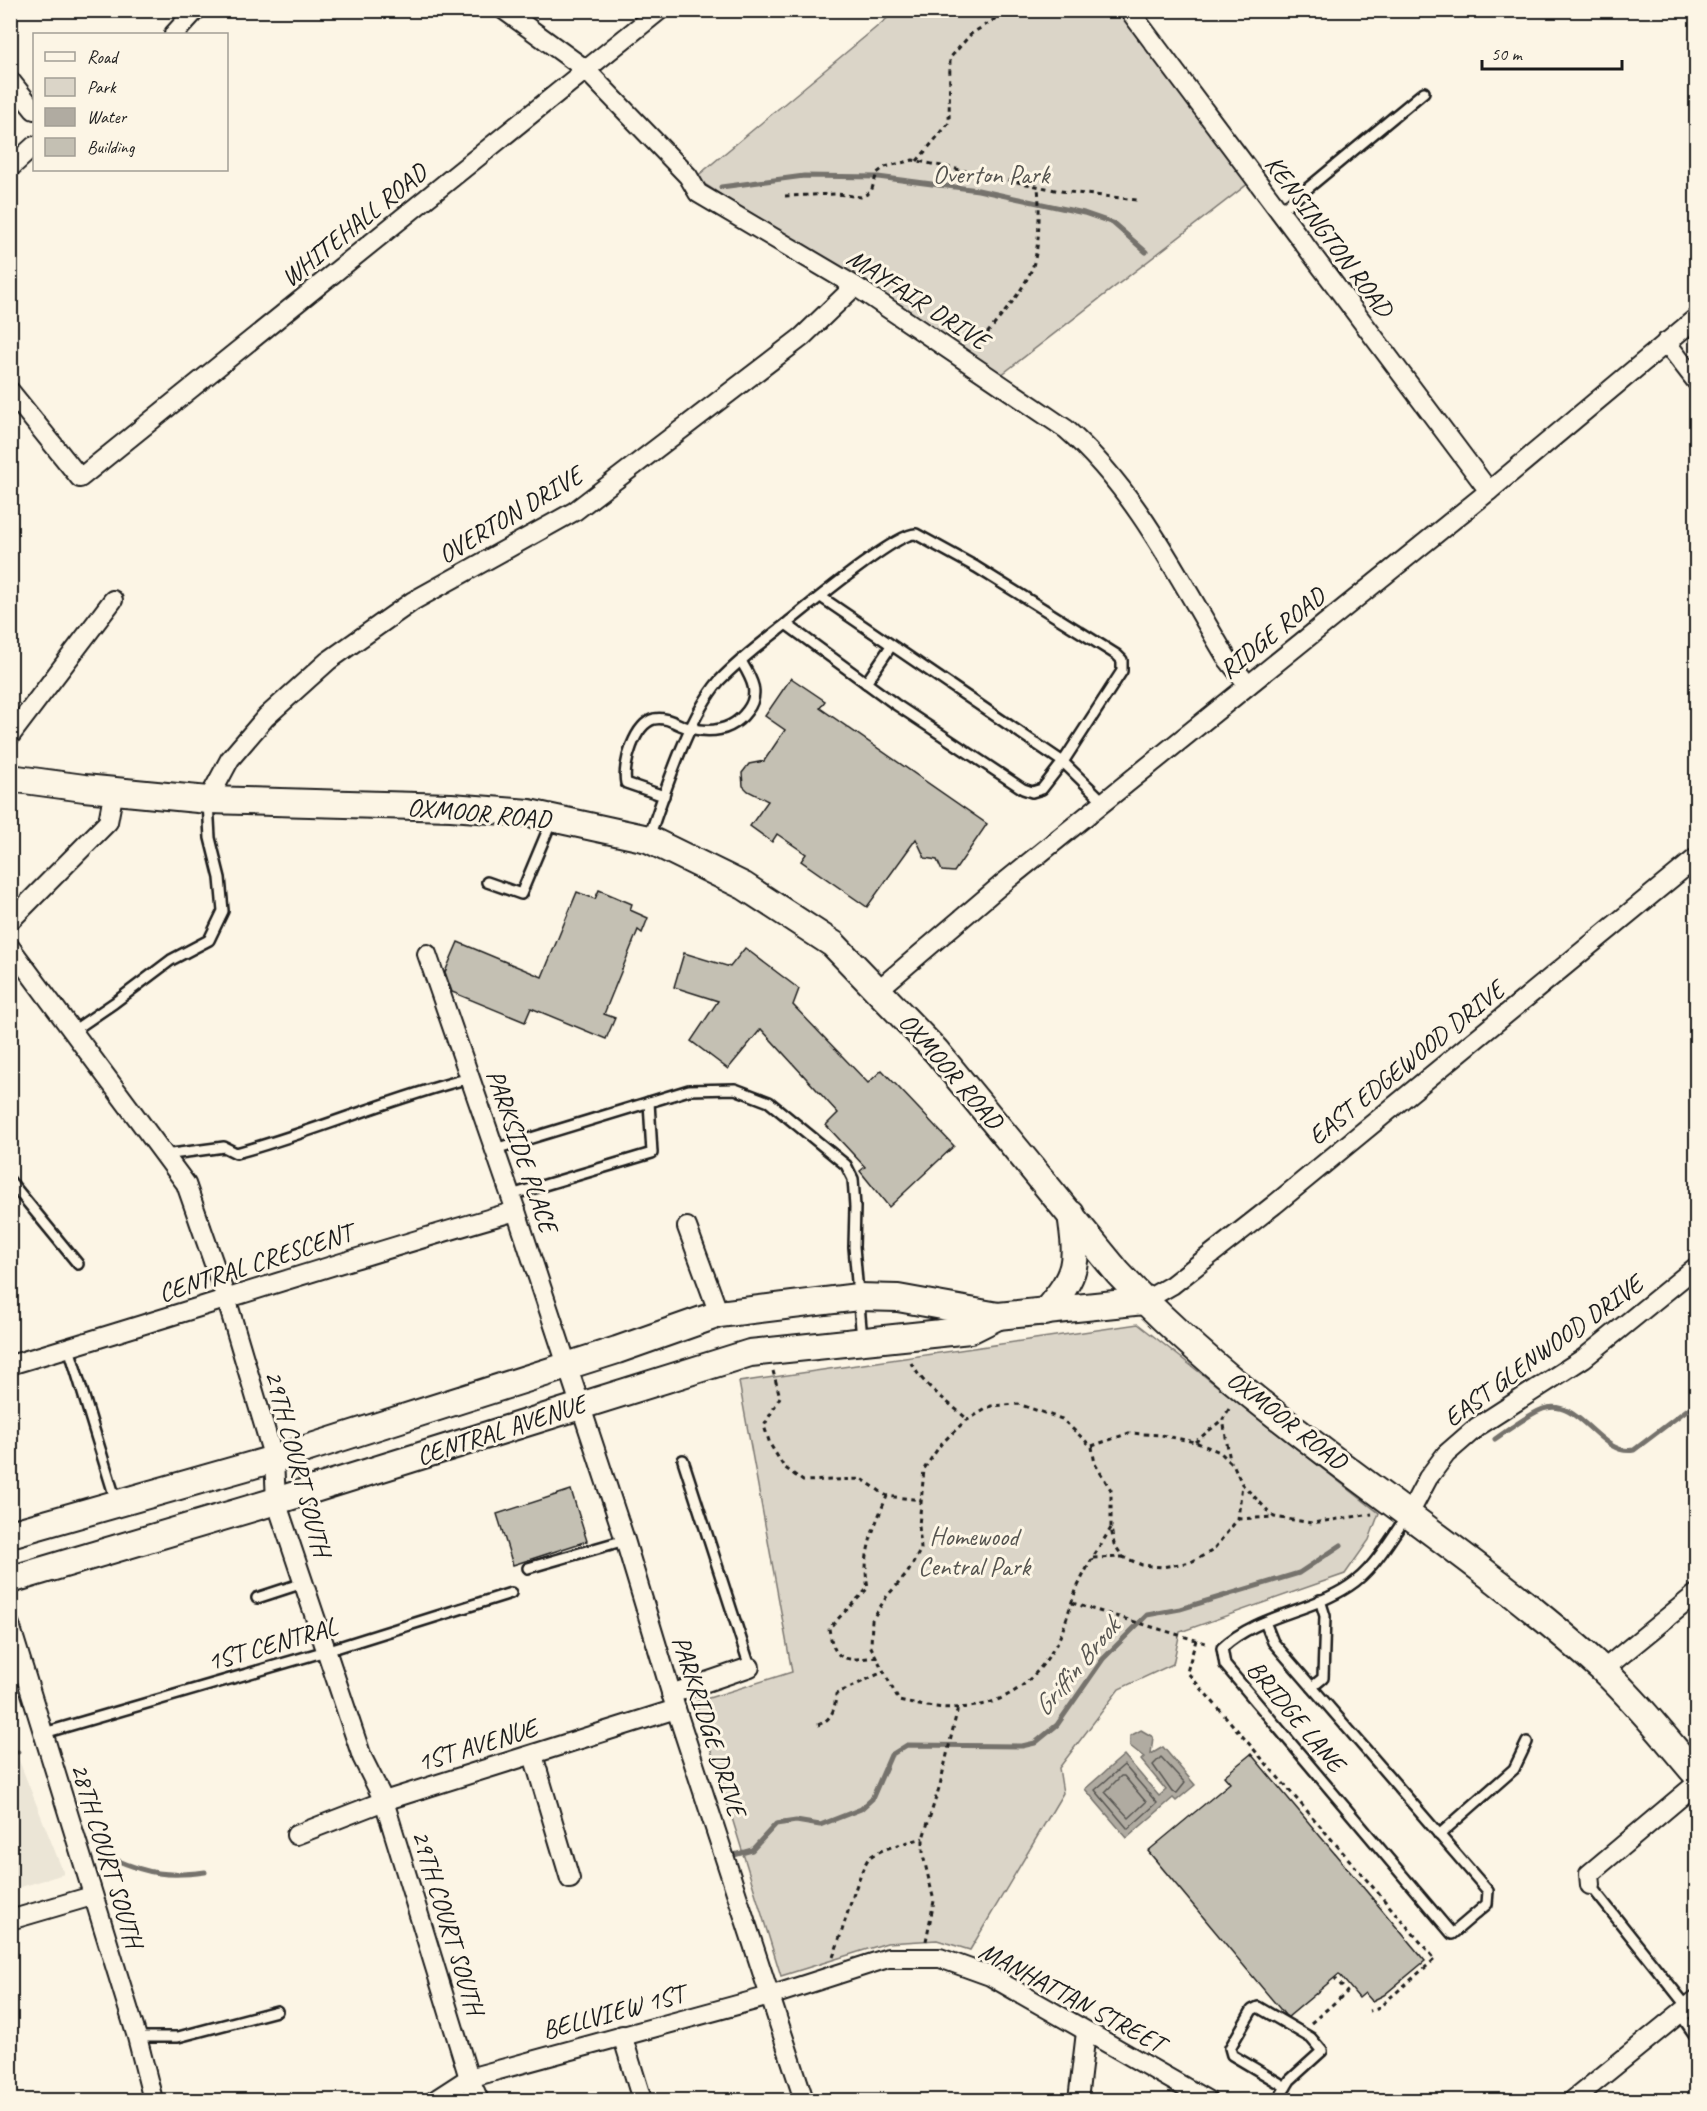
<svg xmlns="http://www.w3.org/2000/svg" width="1707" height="2111" viewBox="0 0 1707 2111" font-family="Caveat,sans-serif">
<rect width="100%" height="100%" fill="#fcf5e5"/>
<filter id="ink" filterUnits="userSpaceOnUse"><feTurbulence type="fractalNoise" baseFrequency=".0167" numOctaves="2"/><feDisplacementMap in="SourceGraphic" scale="12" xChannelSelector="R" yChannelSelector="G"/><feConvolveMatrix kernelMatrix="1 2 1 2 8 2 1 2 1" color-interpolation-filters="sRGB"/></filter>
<g filter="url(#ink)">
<polygon fill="#ebe5d6" points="18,1758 64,1874 11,1890 11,1759"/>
<g fill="#dbd5c8" stroke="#7c7872" stroke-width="1.5">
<polygon points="1129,10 1254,179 1001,375 695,178 896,11"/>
<polygon points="1138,1324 1379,1513 1369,1540 1345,1574 1180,1632 1173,1664 1119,1689 1059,1768 1063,1793 970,1950 937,1940 887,1943 781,1976 696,1702 792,1672 739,1382"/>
</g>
<polygon fill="#b0aba1" stroke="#75726c" stroke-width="1.5" points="1141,1730 1153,1737 1151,1754 1163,1747 1195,1785 1176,1801 1173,1798 1127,1838 1085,1789 1124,1755 1159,1796 1166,1790 1141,1760 1144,1757 1130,1746 1130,1736"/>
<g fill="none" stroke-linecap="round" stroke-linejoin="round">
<g stroke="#575551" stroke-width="1.5">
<polygon points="1161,1757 1185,1783 1177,1793 1172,1792 1153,1765"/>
<polygon points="1124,1765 1157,1803 1128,1829 1095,1790"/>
<polygon points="1121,1776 1124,1776 1146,1802 1129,1818 1105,1792"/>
</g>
<g stroke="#75726c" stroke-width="5">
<polyline points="721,187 804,176 878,177 978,190 1084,213 1113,223 1146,252"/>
<path d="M 1495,1439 C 1510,1429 1527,1415 1543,1409 C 1579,1396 1600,1457 1634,1450 L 1696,1403"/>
<polyline points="10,1752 18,1752"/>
<polyline points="734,1855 752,1850 776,1824 796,1821 820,1825 861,1809 872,1799 891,1755 907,1745 1022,1746 1035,1743 1057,1725 1103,1659 1147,1615 1180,1609 1299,1573 1341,1545"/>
<path d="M 114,1859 C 148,1874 168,1877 205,1872"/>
</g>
</g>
<g fill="#c4c0b3" stroke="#1c1c1c" stroke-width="1.5">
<polygon points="791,678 825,701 820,708 987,824 954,872 942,871 937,860 925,858 916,839 867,907 801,861 806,854 777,834 772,842 750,826 768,801 748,791 743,786 742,773 749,764 764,761 785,730 765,716"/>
<polygon points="599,890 632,904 630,910 648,918 642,933 638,930 604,1014 615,1018 606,1039 531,1008 525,1022 452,992 445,972 458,942 542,977 577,892 595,899"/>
<polygon points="745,948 799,989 793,1005 868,1083 882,1070 954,1146 889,1207 860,1171 865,1167 826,1125 838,1113 761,1029 728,1069 691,1041 718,1001 674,987 684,953 730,967"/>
<polygon points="571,1490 587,1541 513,1565 497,1514"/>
<polygon points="1251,1754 1425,1961 1384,1995 1372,2001 1365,1993 1359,1998 1339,1974 1288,2017 1285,2015 1148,1851 1230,1783 1224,1776"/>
</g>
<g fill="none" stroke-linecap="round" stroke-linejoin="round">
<defs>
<g id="service">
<polyline points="1279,212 1424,92"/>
<path d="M 821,597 L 1063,762 L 1122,671 L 1122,660 L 1117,655 L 976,567 L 916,534 C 897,532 806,608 786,624 L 895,704 L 1023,789 L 1032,792 L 1042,789 L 1063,762 L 1104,802"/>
<polyline points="866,683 891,646"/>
<path d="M 664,796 L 626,783 C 622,765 635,724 654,719 C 667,716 677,725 689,728 C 713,734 733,730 747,711 C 761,693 751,678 741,661"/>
<path d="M 649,837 C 665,792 689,716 719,681 C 739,660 763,642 786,624"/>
<polyline points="487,882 521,894 552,820"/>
<polyline points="73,1031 114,1003 171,960 209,940 223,911 220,878 210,838 208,802"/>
<polyline points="495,1149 689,1090 735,1089 769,1102 846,1165 853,1179 855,1207 854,1247 862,1339"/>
<path d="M 164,1155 L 224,1147 L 236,1153 C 315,1132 390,1098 470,1078"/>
<polyline points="10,1181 78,1264"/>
<polyline points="511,1195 652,1153 649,1102"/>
<polyline points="69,1348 116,1501"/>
<polyline points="683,1460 750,1667"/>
<polyline points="528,1568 625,1540"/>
<polyline points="257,1598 303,1583"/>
<path d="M 1265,1622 L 1273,1642 L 1488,1891 L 1487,1904 L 1452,1934 L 1225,1665 L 1222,1648 C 1257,1615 1310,1612 1349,1586 C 1374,1570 1390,1539 1407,1516"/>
<polyline points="1312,1687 1323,1678 1325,1616 1320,1600"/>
<polyline points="44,1733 326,1651 511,1593"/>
<polyline points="1439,1835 1514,1769 1527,1742"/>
<polyline points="1590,1885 1688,2008"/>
<polyline points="1680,2014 1696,2037"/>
<polyline points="137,2037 178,2037 277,2011"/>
<polyline points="1278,2100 1290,2080 1322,2051 1311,2038 1258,2007 1252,2010 1230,2048 1232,2055 1286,2087"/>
</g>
<g id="minor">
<path d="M 504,10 L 585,69 L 688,176 L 698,193 L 855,286 L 1066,429 C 1138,492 1179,579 1228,660 L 1248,685"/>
<polyline points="1129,10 1489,491"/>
<polyline points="174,34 196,10"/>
<polyline points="10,80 34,110"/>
<polyline points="10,168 34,146"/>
<polyline points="1666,342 1696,381"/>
<polyline points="10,391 80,478 660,10"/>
<polyline points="10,736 113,600"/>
<polyline points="208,800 230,759 266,717 328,661 413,601 575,511 802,337 855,286"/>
<polyline points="10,921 108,822 114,790"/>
<polyline points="10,947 186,1184 227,1301 274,1459 276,1501 362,1757 384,1801 469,2078 479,2100"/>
<polyline points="427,954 516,1211 625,1540 676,1709 804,2100"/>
<polyline points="879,989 1001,885 1489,491 1696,318"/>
<polyline points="687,1227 719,1314"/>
<polyline points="1144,1301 1172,1285 1274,1205 1696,858"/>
<path d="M 10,1365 C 179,1315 347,1259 516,1211"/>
<polyline points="1409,1514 1428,1478 1446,1454 1477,1427 1584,1358 1696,1267"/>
<polyline points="10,1625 137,2037 153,2100"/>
<polyline points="1603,1670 1696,1594"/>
<polyline points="671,1694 750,1667"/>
<polyline points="533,1755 570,1879"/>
<polyline points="296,1835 384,1801 676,1709"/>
<polyline points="1590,1885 1589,1874 1696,1784"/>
<polyline points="10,1920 92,1896"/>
<polyline points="622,2035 642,2100"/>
<polyline points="435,2100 469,2078 770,1996 888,1958 940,1958 990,1976 1207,2100"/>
<polyline points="1078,2100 1086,2032"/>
<polyline points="1573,2100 1696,2000"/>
</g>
<g id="secondary">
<path d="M 10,778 L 84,788 L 208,800 L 451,807 L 529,813 L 648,839 L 744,886 L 833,944 L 936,1051 L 1118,1273 C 1261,1426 1448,1529 1602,1669 C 1636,1701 1666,1739 1696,1774"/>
<path d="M 1045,1312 C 1078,1273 1078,1264 1071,1214"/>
<polyline points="10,1534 274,1459 617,1350 719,1314 858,1297 898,1298 998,1316 1144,1301"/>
<polyline points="10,1580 276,1501 750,1353 970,1330 998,1316"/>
</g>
</defs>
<use href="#service" stroke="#1c1c1c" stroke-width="14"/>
<use href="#minor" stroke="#1c1c1c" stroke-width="22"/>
<use href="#secondary" stroke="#1c1c1c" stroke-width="30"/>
<g stroke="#1c1c1c" stroke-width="3" stroke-dasharray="4.5 4.5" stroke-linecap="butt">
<polyline points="917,161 949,123 950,58 971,34 1009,10"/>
<polyline points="785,196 837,194 861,197 871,192 877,173 885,167 913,160 1060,191 1137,200"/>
<path d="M 976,347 C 995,323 1018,299 1031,271 C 1040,251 1040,209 1038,187"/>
<path d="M 911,1363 C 924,1387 948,1401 968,1420"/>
<polyline points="773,1371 780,1397 764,1426 770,1444 784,1467 803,1481 862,1479 887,1496"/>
<polyline points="1229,1409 1223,1419 1230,1461"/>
<polyline points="1195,1442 1223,1419"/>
<polyline points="1092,1446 1129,1433 1161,1435 1195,1442 1220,1452 1234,1466 1242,1484 1274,1517 1312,1523 1372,1514"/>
<polyline points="1238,1519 1274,1517"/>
<path d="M 1111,1528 C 1100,1546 1088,1564 1079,1584 C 1069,1604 1066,1629 1054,1648 C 1017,1710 965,1716 899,1701 L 871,1647 L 872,1620 L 887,1596 L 907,1574 L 921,1549 L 919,1526 L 924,1469 L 941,1444 L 964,1422 L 991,1406 L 1018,1404 L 1062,1419 L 1092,1447 L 1095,1464 L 1111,1490 L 1111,1528 L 1114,1544 L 1123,1557 L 1142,1565 L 1162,1567 L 1191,1562 L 1212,1551 L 1238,1519 L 1242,1484"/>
<polyline points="1093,1558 1123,1557"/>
<polyline points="1072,1603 1209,1644"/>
<polyline points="1196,1640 1187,1672 1435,1959 1377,2009 1369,2011"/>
<path d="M 877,1657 C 847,1660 834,1665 829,1628 L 868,1588 C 861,1554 874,1527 887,1496 L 921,1500"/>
<path d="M 818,1725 C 833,1719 835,1708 836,1694 L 885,1671"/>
<polyline points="926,1941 934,1901 923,1855 923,1838 940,1785 958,1707"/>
<path d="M 833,1957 C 841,1938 860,1865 870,1857 C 884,1847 907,1843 923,1838"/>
<polyline points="1311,2023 1347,1992 1335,1978"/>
</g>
<use href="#service" stroke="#fcf5e5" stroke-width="9"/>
<use href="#minor" stroke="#fcf5e5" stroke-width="18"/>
<use href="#secondary" stroke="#fcf5e5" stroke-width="26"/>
</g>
</g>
<g text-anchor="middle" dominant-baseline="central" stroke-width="6" stroke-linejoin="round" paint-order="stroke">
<g font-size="26" fill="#555450" stroke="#fcf5e5">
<text x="991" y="174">Overton Park</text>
<text x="974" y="1536">Homewood<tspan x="974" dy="30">Central Park</tspan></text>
</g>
<g font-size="26" fill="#1c1c1c" stroke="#fcf5e5">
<text transform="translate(354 225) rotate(-39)">WHITEHALL ROAD</text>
<text transform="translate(1329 236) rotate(53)">KENSINGTON ROAD</text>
<text transform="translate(918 299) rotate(33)">MAYFAIR DRIVE</text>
<text transform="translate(510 515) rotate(-31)">OVERTON DRIVE</text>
<text transform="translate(1272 633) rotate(-39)">RIDGE ROAD</text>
<text transform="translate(479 813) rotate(5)">OXMOOR ROAD</text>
<text transform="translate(1406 1063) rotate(-39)">EAST EDGEWOOD DRIVE</text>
<text transform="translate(951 1071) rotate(49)">OXMOOR ROAD</text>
<text transform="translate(522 1151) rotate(71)">PARKSIDE PLACE</text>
<text transform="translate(255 1263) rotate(-18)">CENTRAL CRESCENT</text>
<text transform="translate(1543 1351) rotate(-36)">EAST GLENWOOD DRIVE</text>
<text transform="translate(1287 1420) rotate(38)">OXMOOR ROAD</text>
<text transform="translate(501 1430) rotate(-18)">CENTRAL AVENUE</text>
<text transform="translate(298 1463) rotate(75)">29TH COURT SOUTH</text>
<text transform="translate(272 1644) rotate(-16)">1ST CENTRAL</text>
<text transform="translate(1296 1716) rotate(50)">BRIDGE LANE</text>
<text transform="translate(709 1726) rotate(72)">PARKRIDGE DRIVE</text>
<text transform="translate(477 1745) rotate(-17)">1ST AVENUE</text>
<text transform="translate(107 1855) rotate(73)">28TH COURT SOUTH</text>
<text transform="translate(448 1922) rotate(73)">29TH COURT SOUTH</text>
<text transform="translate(1072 1997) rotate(28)">MANHATTAN STREET</text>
<text transform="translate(613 2012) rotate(-15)">BELLVIEW 1ST</text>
</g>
<g font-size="27" font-style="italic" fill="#575551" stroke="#fcf5e5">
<text transform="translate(1076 1667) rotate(-50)">Griffin Brook</text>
</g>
</g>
<rect width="1707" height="2111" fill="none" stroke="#fcf5e5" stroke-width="36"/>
<rect x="18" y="18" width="1671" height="2075" fill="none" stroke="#1c1c1c" stroke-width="2" filter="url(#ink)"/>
<rect x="33" y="33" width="195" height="138" fill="#fcf5e5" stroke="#a29e95" stroke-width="1.5"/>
<rect x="45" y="52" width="30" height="9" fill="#fcf5e5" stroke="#a29e95" stroke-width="1.5"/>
<text x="87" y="63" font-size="18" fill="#1c1c1c">Road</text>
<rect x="45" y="78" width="30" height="18" fill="#dbd5c8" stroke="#a29e95" stroke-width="1.5"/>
<text x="87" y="93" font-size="18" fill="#1c1c1c">Park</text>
<rect x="45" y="108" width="30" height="18" fill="#b0aba1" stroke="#a29e95" stroke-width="1.5"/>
<text x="87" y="123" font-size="18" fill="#1c1c1c">Water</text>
<rect x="45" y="138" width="30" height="18" fill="#c4c0b3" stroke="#a29e95" stroke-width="1.5"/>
<text x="87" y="153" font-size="18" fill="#1c1c1c">Building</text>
<path d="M1482 60v9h140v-9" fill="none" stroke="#1c1c1c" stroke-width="3"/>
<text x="1491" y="60" font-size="18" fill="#1c1c1c" stroke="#fcf5e5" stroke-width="4.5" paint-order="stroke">50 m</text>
</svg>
